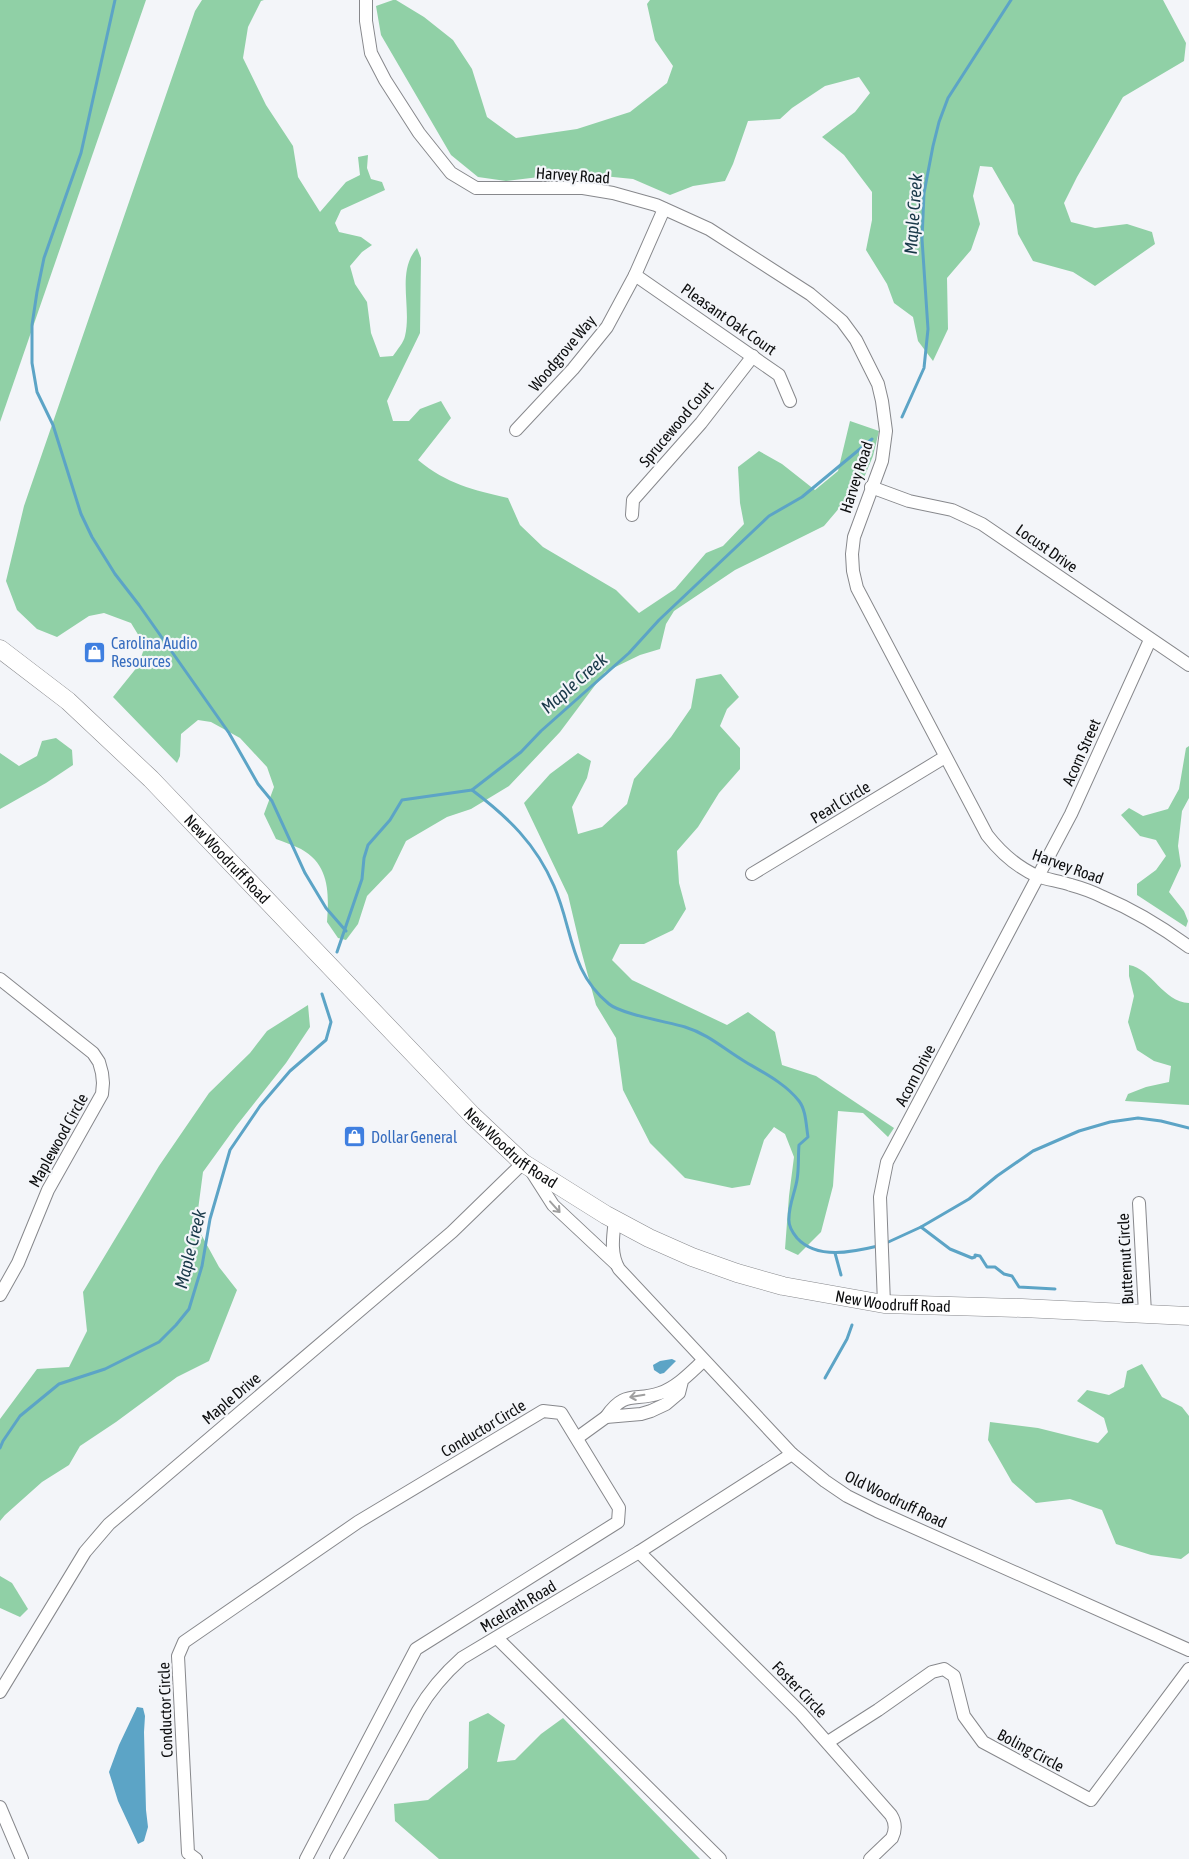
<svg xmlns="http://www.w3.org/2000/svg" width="1189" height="1859" viewBox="0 0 1189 1859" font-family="'Asap Condensed',sans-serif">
<rect width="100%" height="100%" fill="#f3f5f9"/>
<g fill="#90d0a6">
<polygon points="0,0 146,0 0,422"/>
<path d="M 202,0 L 264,0 L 261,1 L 248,27 L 243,58 L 266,105 L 293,146 L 298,177 L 320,212 L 346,182 L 360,175 L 358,157 L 368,155 L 367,168 L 371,179 L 382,182 L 385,190 L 341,210 L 335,223 L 339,232 L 361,237 L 372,245 L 362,252 L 350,266 L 355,284 L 367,302 L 371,333 L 380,357 L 393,356 C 397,350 404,342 405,336 C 412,307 396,272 417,248 L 421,258 L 420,333 L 387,401 L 393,421 L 409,421 L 420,409 L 441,401 L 451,418 L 418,460 C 447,484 473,490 508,498 L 520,525 L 543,547 L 616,590 L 639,613 L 675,589 L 706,553 L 723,546 L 744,524 L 740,503 L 738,467 L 759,451 L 782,464 L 815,490 L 838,471 L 850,421 L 879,431 L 873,456 L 863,480 L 824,526 L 735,570 L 674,611 L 666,624 L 660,649 L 640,655 L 605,672 L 560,732 L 509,786 L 471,809 L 447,817 L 406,841 L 392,870 L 367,896 L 358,924 L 346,940 L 338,938 L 327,922 C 329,894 330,865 301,849 C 293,845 284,842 276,839 L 264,814 L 274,787 L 267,767 L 240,738 L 211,722 L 198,720 L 181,734 L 180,756 L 177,763 L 113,697 L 138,666 L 145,646 L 131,623 L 104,613 L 89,616 L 57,637 L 37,629 L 17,610 L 6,581 L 24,506 L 195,11 Z"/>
<polygon points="393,0 396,0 424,17 453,40 472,69 487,117 516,138 577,129 630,112 667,83 673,66 655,40 647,4 650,0 1163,0 1186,43 1184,61 1123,97 1077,177 1064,203 1071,222 1095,228 1127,224 1152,232 1155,244 1095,286 1073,272 1033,261 1018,234 1014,205 992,167 980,166 973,196 980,224 971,250 947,278 948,329 933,361 918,341 913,317 894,303 887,284 866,250 872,220 872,192 844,155 822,137 855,112 870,93 859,77 825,86 792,108 780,119 748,121 733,164 725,181 693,186 670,195 633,179 573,173 506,181 478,177 451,155 381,35 376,6"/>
<polygon points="721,674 739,697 727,709 720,726 740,748 740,769 719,793 698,827 677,851 679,883 686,909 673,930 644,944 620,944 612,960 632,980 727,1025 748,1012 775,1032 782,1065 816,1076 894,1128 888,1137 863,1113 838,1111 833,1186 821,1232 798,1255 785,1249 789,1196 794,1157 785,1134 774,1127 764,1140 750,1185 732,1188 685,1178 650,1143 623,1090 616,1038 596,1005 581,950 568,895 524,803 550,774 578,753 591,761 587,778 572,807 578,834 602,827 627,804 634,779 671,737 691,708 696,679"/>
<polygon points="56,738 72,750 73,765 46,783 0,809 0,753 19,766 37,756 42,741"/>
<polygon points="1189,746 1189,798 1182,811 1178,846 1181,866 1169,892 1184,911 1188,921 1186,927 1137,895 1137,884 1156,870 1166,856 1156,840 1140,836 1121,815 1129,808 1143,816 1168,809 1179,789 1186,748"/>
<path d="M 1129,965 C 1152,969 1163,1002 1189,1003 L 1189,1105 L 1125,1101 L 1128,1094 L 1146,1087 L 1169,1082 L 1171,1066 L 1154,1061 L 1137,1050 L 1128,1022 L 1134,996 L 1129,976 Z"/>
<polygon points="308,1005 310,1027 286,1063 237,1125 203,1172 196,1225 219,1267 237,1290 209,1361 177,1377 116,1422 80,1446 69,1465 42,1482 5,1515 0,1521 0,1419 37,1369 69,1367 87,1331 83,1292 159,1166 209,1093 250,1053 267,1031"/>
<polygon points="1142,1364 1162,1397 1182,1407 1189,1416 1189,1553 1181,1559 1151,1555 1116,1544 1102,1510 1070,1499 1036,1503 1012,1482 988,1440 990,1422 1038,1428 1098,1443 1108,1432 1104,1418 1077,1401 1087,1390 1109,1395 1124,1387 1127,1371"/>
<polygon points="0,1576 12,1583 28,1609 20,1617 0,1608"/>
<polygon points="488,1713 505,1725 497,1762 515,1760 541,1734 563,1718 700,1859 439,1859 395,1821 394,1804 428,1800 468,1768 469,1722"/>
</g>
<g fill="#5ca4c6">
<polygon points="672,1359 676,1361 664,1373 660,1374 654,1370 653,1365 660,1361"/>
<polygon points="137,1707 143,1708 145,1716 144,1732 146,1810 148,1827 144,1841 138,1844 118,1801 109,1772 119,1745"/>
</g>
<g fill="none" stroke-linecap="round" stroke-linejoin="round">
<g stroke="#5ca4c6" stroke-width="3">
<polyline points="115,0 81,153 44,258 37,292 32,325 32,363 37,392 53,425 81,514 92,537 115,574 139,605 229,733 258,784 272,801 305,873 326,908 346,931"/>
<polyline points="902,417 924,368 928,329 922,239 924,193 933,146 939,122 948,98 1011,0"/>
<path d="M 472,790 C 508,817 536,844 554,886 C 573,929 569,971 609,1004 C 621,1014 668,1022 685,1027 C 708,1034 724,1049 744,1061 C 762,1072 785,1083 799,1101 C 806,1110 806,1125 808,1137 L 799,1145 C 798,1156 799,1169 797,1180 C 795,1192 789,1205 789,1218 C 788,1226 792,1232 797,1238 C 817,1260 853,1252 878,1246"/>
<polyline points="337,952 362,879 364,858 368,845 390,820 402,800 472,790 521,752 541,731 629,653 659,620 769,516 802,497 872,439"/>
<polyline points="921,1227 950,1249 972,1258 975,1257 975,1255 980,1256 987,1267 995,1267 1004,1274 1012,1276 1019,1287 1055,1289"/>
<polyline points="884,1244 921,1227 969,1199 997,1176 1033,1151 1079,1131 1110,1122 1138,1118 1161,1121 1189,1128"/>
<polyline points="835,1253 841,1275"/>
<polyline points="825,1378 847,1339 852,1325"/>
<polyline points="0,1448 3,1441 20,1416 59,1384 105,1369 159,1342 176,1325 189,1309 202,1266 210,1219 230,1150 260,1106 290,1071 326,1040 331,1022 322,994"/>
</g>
<defs>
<g id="street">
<path d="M 366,0 L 366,21 L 371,53 L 385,80 L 419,133 L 451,173 L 476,188 L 583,188 L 613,193 L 656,205 L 709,229 L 810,294 L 842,321 L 856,340 L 878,384 L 882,401 L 886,431 L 882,461 L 854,537 L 852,554 L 853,571 L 857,588 L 987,835 C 1001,853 1017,867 1037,876 C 1048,880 1060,881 1071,885 C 1082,888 1093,892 1103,897 C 1134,910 1162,927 1189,947"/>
<polyline points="635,275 779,375 790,401"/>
<polyline points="516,430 573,369 607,327 635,275 664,209"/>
<polyline points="871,487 909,501 952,510 982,524 1189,665"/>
<polyline points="632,515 633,500 701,423 753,356"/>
<polyline points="752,874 945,757"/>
<polyline points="0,979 93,1053 99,1062 102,1073 103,1083 102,1094 48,1190 18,1263 0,1295"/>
<polyline points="530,1169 553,1205 615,1263"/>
<polyline points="1139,1203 1145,1313"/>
<path d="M 615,1220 C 613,1236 610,1254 619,1269 L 792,1454 L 825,1481 L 847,1496 L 877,1511 L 1189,1650"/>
<polyline points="884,1304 880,1197 887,1162 1071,814 1150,640"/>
<path d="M 682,1381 L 679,1393 L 666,1404 L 651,1411 L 641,1414 L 606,1417 C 625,1389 635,1402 660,1393 C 677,1387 690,1373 703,1361"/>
<polyline points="577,1438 606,1417"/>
<path d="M 639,1552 L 801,1713 L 891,1815 C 896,1823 896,1830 892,1838 L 870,1859"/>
<polyline points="497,1638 720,1859"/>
<polyline points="0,1692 85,1552 109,1524 452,1232 523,1163"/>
<polyline points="828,1742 878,1710 932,1672 944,1669 954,1676 964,1716 983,1742 1091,1800 1189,1669"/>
<polyline points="0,1807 22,1859"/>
<polyline points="196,1859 188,1853 178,1656 184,1642 358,1522 543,1411 561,1413 619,1508 618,1522 416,1649 306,1859"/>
<path d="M 336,1859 L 418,1711 C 430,1690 444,1674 462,1658 L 639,1552 L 792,1454"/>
</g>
<g id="secondary">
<path id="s1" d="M 0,649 L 68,701 L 151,779 L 472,1115 L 523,1163 L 606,1215 L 649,1238 L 692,1257 L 737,1273 L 783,1286 L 884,1304 L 1022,1308 L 1189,1316"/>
</g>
</defs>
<use href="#street" stroke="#87888c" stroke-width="14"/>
<use href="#secondary" stroke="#87888c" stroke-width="19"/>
<use href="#street" stroke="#fff" stroke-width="12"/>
<use href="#secondary" stroke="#fff" stroke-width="18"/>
</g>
<defs><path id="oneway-shaft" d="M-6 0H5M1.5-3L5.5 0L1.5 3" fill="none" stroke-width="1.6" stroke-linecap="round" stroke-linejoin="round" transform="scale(1.25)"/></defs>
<g stroke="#9f9f9f">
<use href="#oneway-shaft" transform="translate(555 1207) rotate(48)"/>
<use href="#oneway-shaft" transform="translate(637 1396) rotate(171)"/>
</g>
<defs>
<symbol id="shop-square" viewBox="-11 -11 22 22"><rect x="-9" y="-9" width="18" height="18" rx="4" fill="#3f7fe0" stroke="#f3f5f9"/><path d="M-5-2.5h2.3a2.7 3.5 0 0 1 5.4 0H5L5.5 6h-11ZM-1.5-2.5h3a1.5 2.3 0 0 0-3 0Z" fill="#fff"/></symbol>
</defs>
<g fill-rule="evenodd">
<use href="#shop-square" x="82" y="640" width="25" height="25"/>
<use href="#shop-square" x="342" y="1124" width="25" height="25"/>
</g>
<g text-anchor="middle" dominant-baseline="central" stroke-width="4.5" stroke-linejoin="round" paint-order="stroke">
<g font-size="16" fill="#0e0f10" stroke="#f3f5f9">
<text transform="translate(573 175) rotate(4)">Harvey Road</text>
<text transform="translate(729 319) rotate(35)">Pleasant Oak Court</text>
<text transform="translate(562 353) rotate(-50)">Woodgrove Way</text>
<text transform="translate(676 424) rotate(-50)">Sprucewood Court</text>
<text transform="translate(856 477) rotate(-72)">Harvey Road</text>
<text transform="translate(1047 548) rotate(35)">Locust Drive</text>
<text transform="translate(1081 752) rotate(-66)">Acorn Street</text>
<text transform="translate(840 802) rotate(-31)">Pearl Circle</text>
<text stroke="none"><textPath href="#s1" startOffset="310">New Woodruff Road</textPath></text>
<text transform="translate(1068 866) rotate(20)">Harvey Road</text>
<text transform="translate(915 1075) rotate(-62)">Acorn Drive</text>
<text transform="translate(58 1140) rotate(-61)">Maplewood Circle</text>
<text stroke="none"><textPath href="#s1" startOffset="715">New Woodruff Road</textPath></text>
<text transform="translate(1125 1259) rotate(-93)">Butternut Circle</text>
<text stroke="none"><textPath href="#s1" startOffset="1135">New Woodruff Road</textPath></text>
<text transform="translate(231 1398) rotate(-40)">Maple Drive</text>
<text transform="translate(483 1428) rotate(-31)">Conductor Circle</text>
<text transform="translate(896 1499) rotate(26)">Old Woodruff Road</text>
<text transform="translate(518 1606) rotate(-31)">Mcelrath Road</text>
<text transform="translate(800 1689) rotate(46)">Foster Circle</text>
<text transform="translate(165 1710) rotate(-92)">Conductor Circle</text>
<text transform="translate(1031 1750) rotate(28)">Boling Circle</text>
</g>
<g font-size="16" fill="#366cbe" stroke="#f3f5f9" text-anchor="start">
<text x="111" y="643">Carolina Audio<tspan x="111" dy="18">Resources</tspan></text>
<text x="371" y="1137">Dollar General</text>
</g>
<g font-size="18" font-style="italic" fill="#183848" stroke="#f3f5f9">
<text transform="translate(913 214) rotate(-86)">Maple Creek</text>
<text transform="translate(574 683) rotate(-41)">Maple Creek</text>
<text transform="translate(190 1249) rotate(-76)">Maple Creek</text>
</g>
</g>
</svg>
